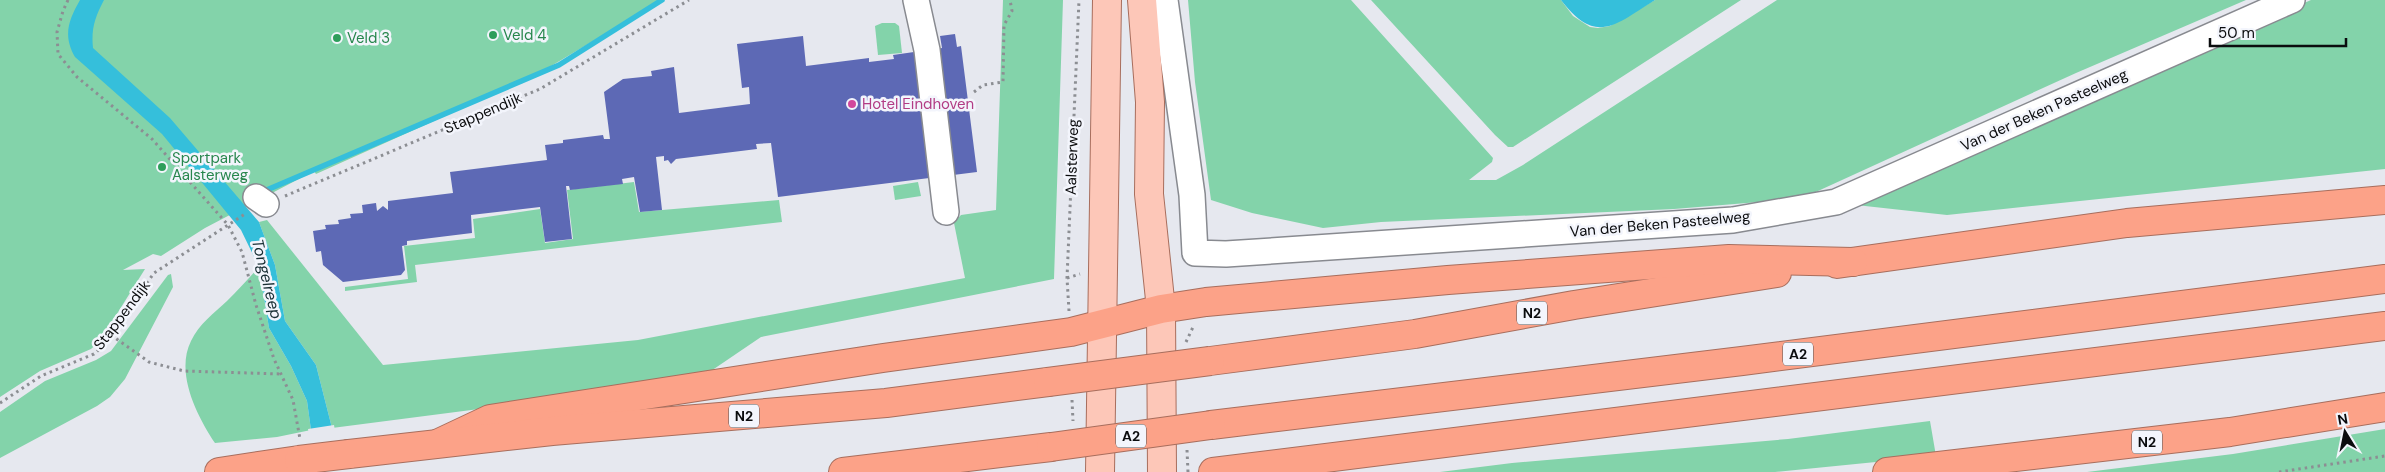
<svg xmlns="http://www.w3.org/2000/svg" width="2385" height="472" viewBox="0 0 2385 472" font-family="'DM Sans',sans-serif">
<rect width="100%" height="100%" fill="#e6e8ef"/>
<g fill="#83d3aa">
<polygon points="0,0 662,0 536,75 316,174 314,171 205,228 161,256 153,254 123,270 145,269 100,341 91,349 40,371 0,397"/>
<polygon points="1003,0 1063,0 1054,279 761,337 705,375 563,398 332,428 316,365 285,321 275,265 259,222 267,220 383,365 638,340 965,278 954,223 961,215 996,210"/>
<polygon points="1188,0 1351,0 1493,158 1492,162 1469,180 1496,180 1523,165 1777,0 2246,0 2076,73 1807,196 1794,199 1674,209 1381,222 1323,228 1252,213 1211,200 1195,82"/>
<polygon points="1371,0 1561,0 1573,16 1590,27 1598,28 1610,26 1655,0 1741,0 1513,147 1508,147 1495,135"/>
<polygon points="2311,0 2385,0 2385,169 1947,215 1847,204"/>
<polygon points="882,23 895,23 899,26 902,53 878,55 875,26"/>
<polygon points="634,182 639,212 779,200 782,222 415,265 417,282 345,291 345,287 408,279 404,246 475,238 473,219 540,209 545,243 573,239 567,190"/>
<polygon points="918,182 921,196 895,200 893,186"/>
<path d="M 259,267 L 269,328 L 291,366 L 307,401 L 311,430 L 277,437 L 215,443 C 197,416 175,373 191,341 C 199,324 214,313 227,301 C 238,290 249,278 259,267 Z"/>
<polygon points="171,274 173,287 125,379 110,397 97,406 0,458 0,412 45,381 96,360 111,351 168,275"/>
<polygon points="1930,421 1936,456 1775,472 1440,472 1512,463 1788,439"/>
<polygon points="2385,429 2385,472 2087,472 2233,454"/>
</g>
<g fill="#35bfdb">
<path d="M 80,0 L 104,0 C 95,17 91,29 93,48 L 170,118 L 259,222 L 275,265 L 285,321 L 316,365 L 332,428 L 311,430 L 307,401 L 291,366 L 269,328 L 259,267 L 241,230 L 162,134 L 75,57 C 63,36 68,21 80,0 Z"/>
<path d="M 1561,0 L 1655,0 C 1615,25 1596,46 1561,0 Z"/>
</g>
<polygon fill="#e6e8ef" points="334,425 342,472 316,472 308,429"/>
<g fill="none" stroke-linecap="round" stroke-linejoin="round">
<polyline stroke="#35bfdb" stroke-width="5.5" points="262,192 559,65 662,0"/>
</g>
<polygon fill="#5d69b5" points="955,34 957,47 961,46 977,172 778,197 771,143 756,144 757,149 676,159 671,164 668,160 664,161 664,156 656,157 662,210 640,212 634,177 622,179 623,184 570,190 569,186 566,186 572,239 545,242 540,207 471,215 472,233 407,241 407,245 402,246 405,270 401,275 343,282 323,265 321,251 316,252 313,231 326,229 325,225 339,224 338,220 351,218 350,214 363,213 362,205 376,203 377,211 383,206 388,210 388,201 453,193 450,172 547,160 545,145 563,143 563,140 603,135 604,139 610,139 604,92 623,79 652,76 651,71 674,67 679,113 750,104 749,87 742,88 737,44 803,36 806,66 869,58 869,62 894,59 893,55 942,48 940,36"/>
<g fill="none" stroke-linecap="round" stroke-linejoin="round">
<defs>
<g id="minor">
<polyline points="916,0 927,50 946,212"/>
<polyline points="1165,0 1192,195 1195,253 1226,254 1733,220 1836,202 2292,0"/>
<polyline points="256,197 266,204"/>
</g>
<g id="major">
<polyline points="1142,0 1150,102 1149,194 1161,309 1162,472"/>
<polyline points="1100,472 1107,0"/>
</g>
<g id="highway">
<polyline points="1837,264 2127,223 2385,200"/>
<polyline points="1210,361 1415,334 1574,305 1777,273"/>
<polyline points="1211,425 1742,361 2385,279"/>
<polyline points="439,443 490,419 883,358 1071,332 1161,309 1206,302 1448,280 1729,259 1853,262"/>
<polyline points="349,454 552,431 886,403 1048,382"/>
<polyline points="219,472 299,460"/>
<polyline points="843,472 1051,447"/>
<polyline points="1213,472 2385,326"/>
<polyline points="1887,472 2230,432 2385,407"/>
</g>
</defs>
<use href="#minor" stroke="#888a90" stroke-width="28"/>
<use href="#major" stroke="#a86e5d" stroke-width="30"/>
<use href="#highway" stroke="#a86e5d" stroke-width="30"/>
<g stroke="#8c8e93" stroke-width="3" stroke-dasharray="2.5 4" stroke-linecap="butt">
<polyline points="68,0 63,11 57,32 58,54 77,77 152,139 228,225 242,252 256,305 274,359 293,400 300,439"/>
<polyline points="974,92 983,85 1003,82 1004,25 1012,11 1010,0"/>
<polyline points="285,196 540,89 689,0"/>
<polyline points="1067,278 1080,274"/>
<polyline points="1069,311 1067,278 1079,0"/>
<polyline points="111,335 149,362 184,371 281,374"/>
<polyline points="1186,342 1194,325"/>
<polyline points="1072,400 1073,421"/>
<polyline points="0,403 41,376 94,354 103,346 154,273 245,214"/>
<polyline points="1187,450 1188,472"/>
<polyline points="2279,472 2385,456"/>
</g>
<use href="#minor" stroke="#fff" stroke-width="25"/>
<use href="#major" stroke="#fdc7b8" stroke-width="28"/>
<use href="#highway" stroke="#fca288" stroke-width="28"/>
<defs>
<g id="highway-bridge">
<polyline points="1048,382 1210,361"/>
<polyline points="1051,447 1211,425"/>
<polyline points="299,460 349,454"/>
</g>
</defs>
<use href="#highway-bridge" stroke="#a86e5d" stroke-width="30" stroke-linecap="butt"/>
<use href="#highway-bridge" stroke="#fca288" stroke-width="28"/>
</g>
<g fill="#2e9e5b" stroke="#f3f5fc" stroke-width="2">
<circle cx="493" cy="35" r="5"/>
<circle cx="337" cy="38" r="5"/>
<circle cx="162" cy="167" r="5"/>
</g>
<circle fill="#d1479c" stroke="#f3f5fc" stroke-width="2" cx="852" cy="104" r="5"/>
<g text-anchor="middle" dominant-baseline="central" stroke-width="5" stroke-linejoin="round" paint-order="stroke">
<g fill="#f3f5fc" stroke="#515255" stroke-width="1">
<rect x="1517" y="301.5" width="30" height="23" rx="4"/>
<rect x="1783" y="342.5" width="30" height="23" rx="4"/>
<rect x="729" y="404.5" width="30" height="23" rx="4"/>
<rect x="1116" y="424.5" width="30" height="23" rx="4"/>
<rect x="2132" y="430.5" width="30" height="23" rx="4"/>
</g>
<g font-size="14" font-weight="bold" fill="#0b0c0e">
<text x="1532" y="313">N2</text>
<text x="1798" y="354">A2</text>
<text x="744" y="416">N2</text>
<text x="1131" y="436">A2</text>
<text x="2147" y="442">N2</text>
</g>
<g font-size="15" fill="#27864d" stroke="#f3f5fc" text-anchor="start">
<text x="503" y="35">Veld 4</text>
<text x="347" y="38">Veld 3</text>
<text x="172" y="158">Sportpark<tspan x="172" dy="17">Aalsterweg</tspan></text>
</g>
<g font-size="15" fill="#b23c85" stroke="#f3f5fc" text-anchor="start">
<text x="862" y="104">Hotel Eindhoven</text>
</g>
<g font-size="15" fill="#0b0c0e" stroke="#f3f5fc">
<text transform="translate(2044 110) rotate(-24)">Van der Beken Pasteelweg</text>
<text transform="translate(483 113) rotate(-23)">Stappendijk</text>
<text transform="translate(1072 157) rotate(-88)">Aalsterweg</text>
<text transform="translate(1660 224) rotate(-5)">Van der Beken Pasteelweg</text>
<text transform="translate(122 315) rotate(-53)">Stappendijk</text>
</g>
<g font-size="16" font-style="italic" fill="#182e33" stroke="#f3f5fc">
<text transform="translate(267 279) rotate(76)">Tongelreep</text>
</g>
</g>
<g transform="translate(2345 432) rotate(350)" stroke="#f3f5fc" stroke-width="4" paint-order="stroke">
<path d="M0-4L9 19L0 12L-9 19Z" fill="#0b0c0e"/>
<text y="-8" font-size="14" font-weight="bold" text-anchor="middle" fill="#0b0c0e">N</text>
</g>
<path d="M2210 38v8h136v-8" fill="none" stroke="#0b0c0e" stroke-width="2.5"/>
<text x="2218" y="38" font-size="15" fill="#0b0c0e" stroke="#f3f5fc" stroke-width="4" paint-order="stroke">50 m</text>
</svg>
